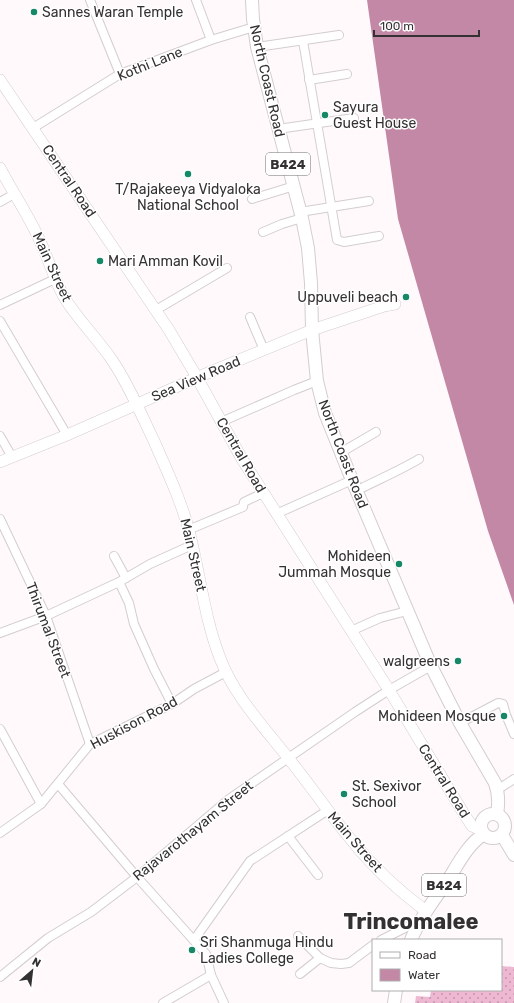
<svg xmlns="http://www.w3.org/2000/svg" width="514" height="1003" viewBox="0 0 514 1003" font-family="Rubik,sans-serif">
<defs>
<pattern id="park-dots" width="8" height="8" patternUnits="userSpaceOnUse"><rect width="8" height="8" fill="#eeb8d2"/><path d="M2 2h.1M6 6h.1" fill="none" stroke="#c296ab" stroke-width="1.8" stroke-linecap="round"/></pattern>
</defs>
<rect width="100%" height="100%" fill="#fff9fc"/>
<polygon fill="url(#park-dots)" points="501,966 514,967 514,1003 415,1003 416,996 430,997 431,990 501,990"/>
<polygon fill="#c388a6" points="367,0 514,0 514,605 488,531 398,219"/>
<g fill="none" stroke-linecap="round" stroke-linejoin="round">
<defs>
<g id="street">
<polyline points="90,0 120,74"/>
<polyline points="196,0 211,40"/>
<polyline points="303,41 337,240 344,242 379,236"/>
<polyline points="257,47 339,35"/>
<polyline points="309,80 347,74"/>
<polyline points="33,128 120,74 211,40 254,27"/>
<polyline points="278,129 354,118"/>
<polyline points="252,199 294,186"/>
<polyline points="0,202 14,194"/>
<polyline points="300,212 369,201"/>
<polyline points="263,232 282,224 302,218"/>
<polyline points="0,305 55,279"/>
<polyline points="156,310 227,268"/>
<polyline points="250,317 264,350"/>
<polyline points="0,321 67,435"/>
<polyline points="221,422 294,390 317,381"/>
<polyline points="0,436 12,457"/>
<polyline points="340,453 376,432"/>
<path d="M 356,491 C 377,480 399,471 419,459"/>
<polyline points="276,514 352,480"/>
<polyline points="0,519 46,616 90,744"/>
<polyline points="188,530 243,507 244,502 263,493"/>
<polyline points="114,556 126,578"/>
<polyline points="119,582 129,603 134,624 154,669 172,704"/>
<polyline points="351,631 380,618 407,611"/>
<polyline points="0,633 46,616 119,582 150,564 192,545"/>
<polyline points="460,723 498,703 503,704 506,715 514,734"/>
<polyline points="0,729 41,804"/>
<polyline points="58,784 137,877 206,954 211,975 224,1003"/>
<polyline points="497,790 514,779"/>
<polyline points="0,833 41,804 90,744 172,704 194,689 226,672"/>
<polyline points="288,836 318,875"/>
<polyline points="298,936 320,958 331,963 341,964 349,963 373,945"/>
<polyline points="194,940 250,861 328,810"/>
<polyline points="381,940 419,921"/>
<polyline points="300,974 320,958"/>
<polyline points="0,977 48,938 91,912 137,877 229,799 355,712 389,690 431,666"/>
<polyline points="163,1003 211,975"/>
</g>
<g id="secondary">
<polyline points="0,80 169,330 195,374 242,459 389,690 464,814 472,826 481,830"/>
<path d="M 0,168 C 13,193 29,216 40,241 C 49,260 54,279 64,297 C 78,320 97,338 112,360 C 129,385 141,414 154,441 C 167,471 181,500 189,531 C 200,573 204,617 220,658 C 234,696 264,727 289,759 C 311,786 330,815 353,842 C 374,868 399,891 426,911"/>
<polyline points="0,462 67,435 210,372 312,330 384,306 395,304"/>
</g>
<g id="primary">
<path d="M 252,0 L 253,19 L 257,47 L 302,218 L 308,248 L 311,283 L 312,330 L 317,381 L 325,413 L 352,480 L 431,666 L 460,723 L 495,783 C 499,794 499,803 497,814"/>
<circle cx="493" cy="826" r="12"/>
<polyline points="502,835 514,855"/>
<path d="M 411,940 C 420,918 434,900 448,880 C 458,864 468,844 484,834"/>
<polyline points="394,1003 396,990"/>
</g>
</defs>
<use href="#street" stroke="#d3cdd0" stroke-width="10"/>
<use href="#secondary" stroke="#d3cdd0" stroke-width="12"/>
<use href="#primary" stroke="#d3cdd0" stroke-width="14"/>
<use href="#street" stroke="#fff" stroke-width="8"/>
<use href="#secondary" stroke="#fff" stroke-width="11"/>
<use href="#primary" stroke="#fff" stroke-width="12"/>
</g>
<g fill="#168867" stroke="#fff" stroke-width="1.5">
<circle cx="34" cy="12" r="4"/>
<circle cx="325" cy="115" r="4"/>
<circle cx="188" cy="174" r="4"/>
<circle cx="100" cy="261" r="4"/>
<circle cx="406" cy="297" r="4"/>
<circle cx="399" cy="564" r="4"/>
<circle cx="458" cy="661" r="4"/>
<circle cx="504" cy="716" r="4"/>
<circle cx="344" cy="794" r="4"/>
<circle cx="192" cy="950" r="4"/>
</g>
<g text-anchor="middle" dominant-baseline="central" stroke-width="3" stroke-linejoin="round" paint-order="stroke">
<g fill="#fff" stroke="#716f70" stroke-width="1">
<rect x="266" y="153" width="44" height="22" rx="3"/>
<rect x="422" y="874" width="44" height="22" rx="3"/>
</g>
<g font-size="13" font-weight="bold" fill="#343132">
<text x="288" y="164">B424</text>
<text x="444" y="885">B424</text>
</g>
<g font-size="14" fill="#343132" stroke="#fff" text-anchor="start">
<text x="42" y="12">Sannes Waran Temple</text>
<text x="333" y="107">Sayura<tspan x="333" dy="16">Guest House</tspan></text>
<text x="188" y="189" text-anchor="middle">T/Rajakeeya Vidyaloka<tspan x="188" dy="16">National School</tspan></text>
<text x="108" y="261">Mari Amman Kovil</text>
<text x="398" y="297" text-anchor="end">Uppuveli beach</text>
<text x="391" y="556" text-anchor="end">Mohideen<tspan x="391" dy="16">Jummah Mosque</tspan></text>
<text x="450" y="661" text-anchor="end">walgreens</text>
<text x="496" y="716" text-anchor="end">Mohideen Mosque</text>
<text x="352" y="786">St. Sexivor<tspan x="352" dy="16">School</tspan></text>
<text x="200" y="942">Sri Shanmuga Hindu<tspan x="200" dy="16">Ladies College</tspan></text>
</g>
<g font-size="14" fill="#343132" stroke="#fff">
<text transform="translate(150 64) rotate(-22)">Kothi Lane</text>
<text transform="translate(267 81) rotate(77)">North Coast Road</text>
<text transform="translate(69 181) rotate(56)">Central Road</text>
<text transform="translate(52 267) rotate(65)">Main Street</text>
<text transform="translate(196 379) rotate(-23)">Sea View Road</text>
<text transform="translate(343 454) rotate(69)">North Coast Road</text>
<text transform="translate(241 455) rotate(60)">Central Road</text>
<text transform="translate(193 555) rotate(77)">Main Street</text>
<text transform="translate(48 630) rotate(69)">Thirumal Street</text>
<text transform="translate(134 723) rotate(-28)">Huskison Road</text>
<text transform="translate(444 781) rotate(58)">Central Road</text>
<text transform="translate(193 831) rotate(-39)">Rajavarothayam Street</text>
<text transform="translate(355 842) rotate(49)">Main Street</text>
</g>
<g font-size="22" font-weight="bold" fill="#343132" stroke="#fff">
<text x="411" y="921">Trincomalee</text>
</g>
</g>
<rect x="372" y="939" width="130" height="52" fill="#ffffff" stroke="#aeadad"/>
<rect x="380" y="952" width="20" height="6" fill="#ffffff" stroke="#aeadad"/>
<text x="408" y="959" font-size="12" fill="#343132">Road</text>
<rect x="380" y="969" width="20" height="12" fill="#c388a6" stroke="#aeadad"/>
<text x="408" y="979" font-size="12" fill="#343132">Water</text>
<g transform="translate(32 971) rotate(28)" stroke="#ffffff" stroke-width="3" paint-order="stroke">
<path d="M0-3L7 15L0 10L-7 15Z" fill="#343132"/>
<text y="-6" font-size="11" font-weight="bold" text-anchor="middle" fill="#343132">N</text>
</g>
<path d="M374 30v6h105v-6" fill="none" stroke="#343132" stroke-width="2"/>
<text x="380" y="30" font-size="12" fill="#343132" stroke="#ffffff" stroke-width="3" paint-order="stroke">100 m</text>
</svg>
